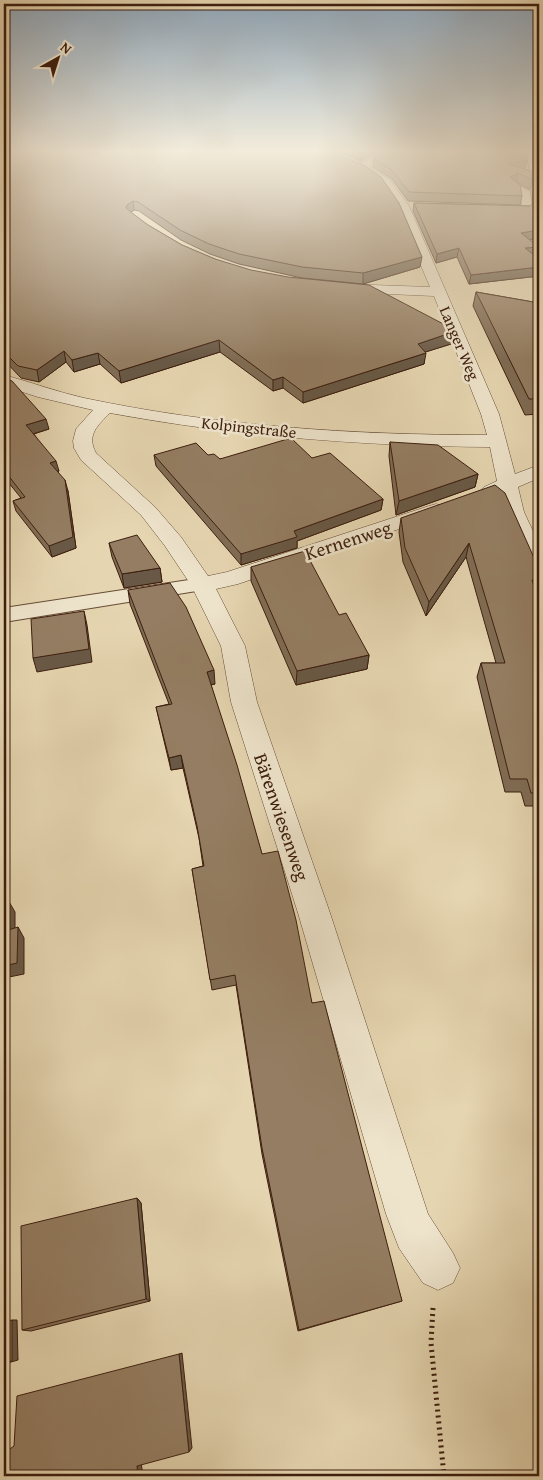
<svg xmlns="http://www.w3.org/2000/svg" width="543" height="1480" viewBox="0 0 543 1480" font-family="'Gentium Book Plus',serif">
<rect width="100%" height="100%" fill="#e5d5b0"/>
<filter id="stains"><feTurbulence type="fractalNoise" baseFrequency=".004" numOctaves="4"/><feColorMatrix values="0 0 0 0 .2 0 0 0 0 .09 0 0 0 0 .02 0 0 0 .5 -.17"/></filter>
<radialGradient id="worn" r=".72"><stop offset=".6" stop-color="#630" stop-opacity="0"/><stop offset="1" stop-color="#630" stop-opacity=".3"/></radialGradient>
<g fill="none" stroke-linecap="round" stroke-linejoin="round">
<defs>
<g id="service">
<polygon points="527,152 535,152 539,175 539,205 534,202"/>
<path d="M 515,184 L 530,191 L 532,208 C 523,216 507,215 495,212 L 494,210 L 499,207 L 522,207 L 520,193 L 510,187 Z"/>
<polygon points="202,578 209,579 212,584 209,589 4,622 4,608"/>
</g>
<path id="minor" d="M 381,152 L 395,152 L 369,167 L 390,180 L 409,206 L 499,414 L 515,474 L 539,465 L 539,478 L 518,487 L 524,512 L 539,544 L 539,574 L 531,572 L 528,567 L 504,512 L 500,494 L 491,497 L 484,495 L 481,491 L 484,487 L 497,481 L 490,447 C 362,446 235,436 110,413 C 98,425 86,435 96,453 L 155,507 L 181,537 L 208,576 L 227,572 L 429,506 L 436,504 L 443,506 L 446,510 L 443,514 L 238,584 L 216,589 L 245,646 L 257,702 L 330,913 L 428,1214 L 453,1253 L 460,1268 L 453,1283 L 438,1290 L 423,1283 L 399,1248 L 386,1214 L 298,913 L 231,702 L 221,646 L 191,585 L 165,546 L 141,515 L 81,460 L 74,448 L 73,441 L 76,429 L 93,410 L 38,397 L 4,386 L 4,375 C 31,382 57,392 84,398 C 216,426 353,435 487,435 L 481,414 L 434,296 L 343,292 L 336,288 L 343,284 L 430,287 L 393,199 L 382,185 L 356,167 Z"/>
</defs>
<use href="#service" stroke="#674c36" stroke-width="2"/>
<use href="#minor" stroke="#674c36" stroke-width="1"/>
<polyline stroke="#3d1e0e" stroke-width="5" stroke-dasharray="2 4" stroke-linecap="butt" points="433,1308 431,1343 444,1476"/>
<use href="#service" fill="#eee4cc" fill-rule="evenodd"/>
<use href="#minor" fill="#eee4cc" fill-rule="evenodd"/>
</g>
<g fill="#7f6c54" stroke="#3d1e0e">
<polygon points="4,152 420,267 363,284 302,278 239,264 210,254 181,240 139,211 134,210 131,213 148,225 182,245 215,259 451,344 425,352 424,364 303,403 283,388 273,391 220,352 121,383 100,364 74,372 66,362 39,382 21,378 4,360"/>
<polygon points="338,152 376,152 360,161"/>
<polygon points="384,152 527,152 526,158 524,159 527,160 525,168 524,169 532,180 530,189 518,183 522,196 520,205 408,201 392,179 373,167 373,158"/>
<polygon points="536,196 539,222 539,234 538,238 530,240 539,247 537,256 536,256 539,259 539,276 469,284 457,257 436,263 413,211 414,203 530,206 534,202"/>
<polygon points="476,292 539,303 539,414 525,415 473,306"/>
<polygon points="4,378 49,429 34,434 59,471 58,472 68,491 76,548 52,557 16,511 13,501 21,498 4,477"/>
<polygon points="390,442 478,474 475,487 396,515 389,456"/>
<polygon points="154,455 220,459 312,458 383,499 381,510 297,541 297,548 241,565 156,466"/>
<polygon points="401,518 539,561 539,593 537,593 539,599 539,806 525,806 521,792 505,792 477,677 481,663 496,663 466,557 426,616 403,562 399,532"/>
<polygon points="539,520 539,540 535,532"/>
<polygon points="109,543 160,568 162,582 124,588 112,557"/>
<polygon points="251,567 339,615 369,655 367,669 296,685 251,581"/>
<polygon points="128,590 215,684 211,685 262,854 312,1003 402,1301 298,1331 262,1154 236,985 212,990 192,869 203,866 199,838 183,768 171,770 159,720 156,707 169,704 130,604"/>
<polygon points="137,1198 141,1203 150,1301 31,1331 22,1330"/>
</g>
<g fill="#685845" stroke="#3d1e0e">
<polygon points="361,152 376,152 360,161"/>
<polygon points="518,152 527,152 526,158 508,163 510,155"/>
<polygon points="527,160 525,168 507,173 509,164"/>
<polygon points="518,173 516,182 510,177"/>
<polygon points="133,201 134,210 128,214 126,208 127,205"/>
<polygon points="539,230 538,238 519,242 521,233"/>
<polygon points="539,247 537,256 523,257 525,248"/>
<polygon points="459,248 457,257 436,263 437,254"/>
<polygon points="422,257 420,267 363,284 363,273"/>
<polygon points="539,267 539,276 469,284 471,275"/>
<polygon points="453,332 451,344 416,355 418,344"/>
<polygon points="219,340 220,352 121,383 119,371"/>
<polygon points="64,351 66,362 39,382 37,370"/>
<polygon points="98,353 100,364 74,372 72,360"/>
<polygon points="426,353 424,364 303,403 303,392"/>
<polygon points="283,377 283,388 273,391 273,380"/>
<polygon points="46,419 49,429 29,435 26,425"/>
<polygon points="56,461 59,471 52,473 50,463"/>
<polygon points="478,474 475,487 396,515 399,501"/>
<polygon points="65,480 68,491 76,548 52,557 49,546"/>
<polygon points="383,499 381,510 297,541 297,548 241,565 241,554 294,531"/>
<polygon points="469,543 466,557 426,616 429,602"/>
<polygon points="160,568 162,582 124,588 122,574"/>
<polygon points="84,611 87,625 92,662 37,672 33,658"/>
<polygon points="369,655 367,669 296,685 297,671"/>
<polygon points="214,670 215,684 208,685 207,672"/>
<polygon points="181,755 183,768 171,770 169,758"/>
<polygon points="8,900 15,912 15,941 8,930"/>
<polygon points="18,927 24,938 24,974 4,978 4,966"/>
<polygon points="4,1074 8,1079 8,1156 4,1153"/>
<polygon points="137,1198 141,1203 150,1301 146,1299"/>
<polygon points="12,1320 17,1320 18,1360 4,1364"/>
<polygon points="182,1353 192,1448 189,1452 179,1354"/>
<polygon points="141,1462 143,1476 138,1476 137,1466"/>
</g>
<g fill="#947d62" stroke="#3d1e0e">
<polygon points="4,152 330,152 364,165 381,177 399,203 422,257 363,273 302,267 239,254 209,244 180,230 138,202 133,201 127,205 126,208 132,213 148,225 182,245 215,259 251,270 288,277 369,285 451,328 453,332 418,344 426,353 303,392 283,377 273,380 219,340 119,371 98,353 72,360 64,351 37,370 18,366 4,352"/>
<polygon points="384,152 518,152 510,155 527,160 509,164 531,171 532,180 518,173 510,177 520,185 522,196 409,192 392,170 373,158"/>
<polygon points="536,196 539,222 539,230 521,233 539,247 525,248 539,259 539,267 471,275 459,248 437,254 414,203 530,206 535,201"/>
<polygon points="476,292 539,303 539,399 529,399"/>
<polygon points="4,378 12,381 46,419 26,425 56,461 50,463 65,480 73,537 49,546 13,501 25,497 4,470"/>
<polygon points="291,438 312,458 330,453 383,499 294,531 297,537 241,554 154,455 196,443 208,455 214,454 220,459"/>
<polygon points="390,442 438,445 478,474 399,501"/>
<polygon points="495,485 505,493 535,560 539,561 539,580 532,580 539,599 539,793 531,793 527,779 510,779 481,663 505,663 469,543 429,602 405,548 401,518"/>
<polygon points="137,535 160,568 122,574 109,543"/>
<polygon points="305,551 339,615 346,613 369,655 297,671 251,567"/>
<polygon points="170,583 186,607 214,670 207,672 237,765 262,854 278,851 296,920 312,1003 324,1001 402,1301 299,1330 262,1148 235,975 210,980 192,869 204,866 197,826 181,755 169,758 156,707 172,704 128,590"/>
<polygon points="84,611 89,649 33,658 31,619"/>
<polygon points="8,900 8,930 18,927 17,963 4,966 4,901"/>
<polygon points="137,1198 146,1299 22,1330 21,1226"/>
<polygon points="12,1320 12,1361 4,1363 4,1322"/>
<polygon points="179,1354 189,1452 137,1466 138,1476 4,1476 4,1453 14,1446 17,1396"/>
</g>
<linearGradient id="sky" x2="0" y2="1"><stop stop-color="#90a8bc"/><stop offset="0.42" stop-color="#f3ecdb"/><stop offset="1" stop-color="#f3ecdb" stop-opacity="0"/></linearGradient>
<rect width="543" height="360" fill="url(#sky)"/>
<g text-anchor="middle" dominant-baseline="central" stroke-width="5" stroke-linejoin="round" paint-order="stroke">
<g font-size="16" fill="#3d1e0e" stroke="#eee4cc">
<text transform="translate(460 343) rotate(67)">Langer Weg</text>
<text transform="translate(249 427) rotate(6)">Kolpingstraße</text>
</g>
<g font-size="19" fill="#3d1e0e" stroke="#eee4cc">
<text transform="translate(348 540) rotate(-18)">Kernenweg</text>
<text transform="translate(282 817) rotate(71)">Bärenwiesenweg</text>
</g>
</g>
<rect width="543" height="1480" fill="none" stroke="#e5d5b0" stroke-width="20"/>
<rect x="5" y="5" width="533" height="1470" fill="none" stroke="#3d1e0e" stroke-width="2.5"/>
<rect x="10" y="10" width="523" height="1460" fill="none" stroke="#3d1e0e"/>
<g transform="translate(58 58) rotate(39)" stroke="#eee4cc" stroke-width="4" paint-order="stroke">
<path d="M0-4L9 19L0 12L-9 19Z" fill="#3d1e0e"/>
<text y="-8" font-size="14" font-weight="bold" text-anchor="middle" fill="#3d1e0e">N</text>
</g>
<rect width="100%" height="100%" filter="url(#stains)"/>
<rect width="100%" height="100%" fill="url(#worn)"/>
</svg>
